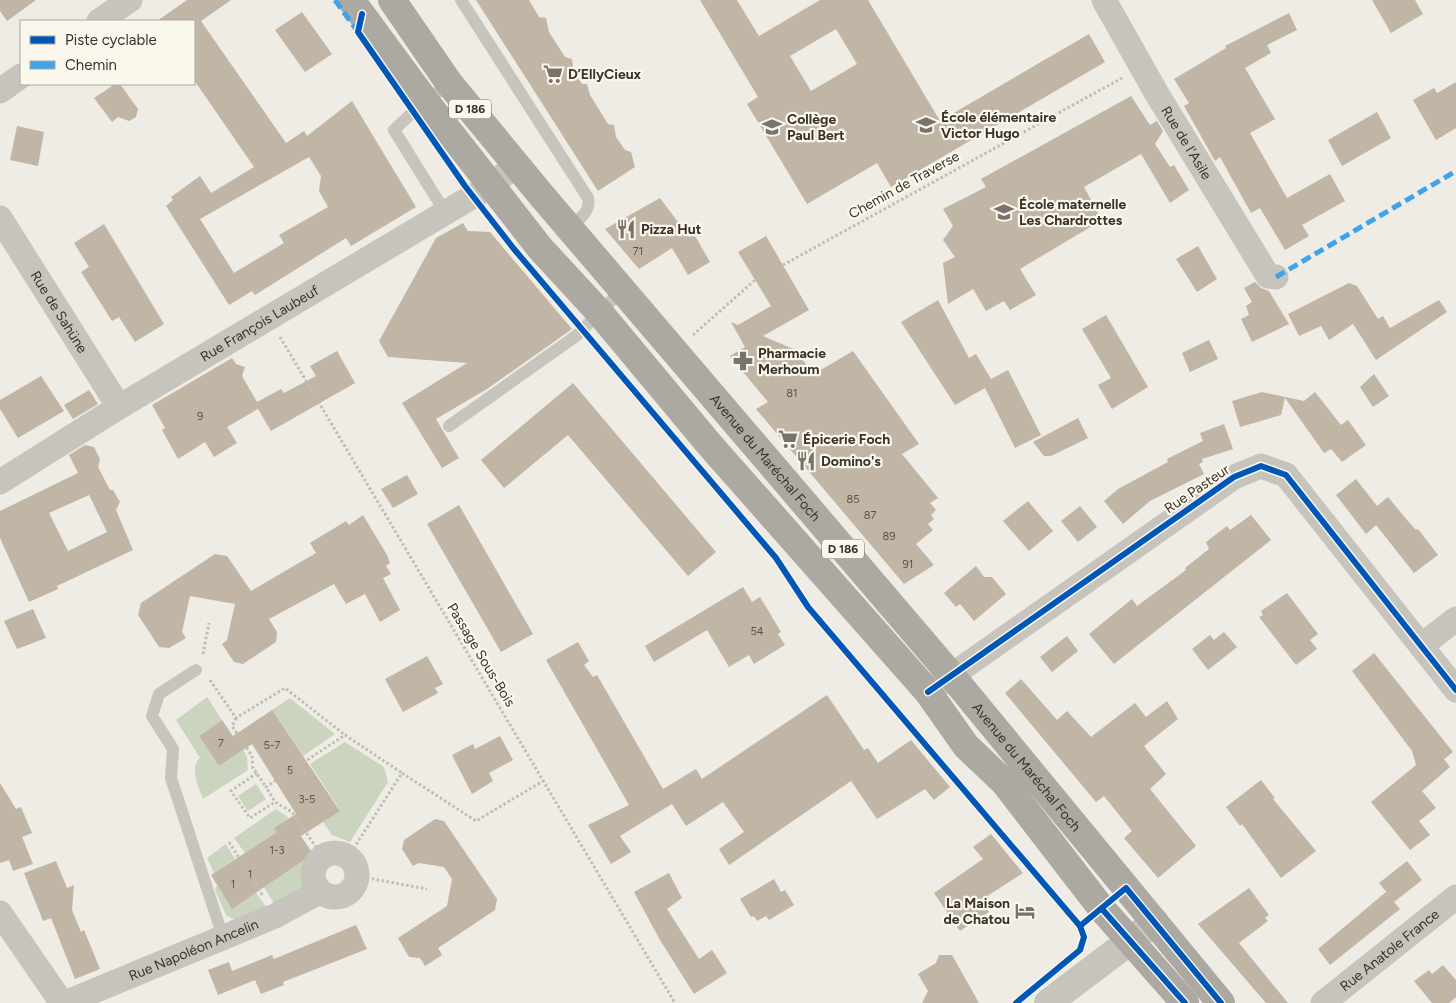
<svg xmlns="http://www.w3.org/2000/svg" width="1456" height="1003" viewBox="0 0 1456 1003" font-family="Figtree,sans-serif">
<rect width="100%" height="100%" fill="#eeece4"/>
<g fill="#cbd4bf">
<path d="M 207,697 L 222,720 L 199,736 L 219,766 L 243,750 L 247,757 L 248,770 L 203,799 C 199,787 189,768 200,758 L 176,720 Z"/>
<polygon points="290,698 335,734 303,756 272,710"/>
<polygon points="345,742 384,767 388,782 350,842 332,835 323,822 340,810 310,764"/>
<polygon points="256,784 266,799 248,811 238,796"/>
<polygon points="276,809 289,818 275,828 277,832 245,853 234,838"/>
<polygon points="226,844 235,859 214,873 207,858"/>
<polygon points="313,854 303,874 304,888 276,907 264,887"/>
<polygon points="217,885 232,908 256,893 268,909 236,921 226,915 215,890"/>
</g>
<g fill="#c1b5a6" fill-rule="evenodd">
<polygon points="0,0 36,0 7,21 0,11"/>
<path d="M 187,0 L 231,0 L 201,21 L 286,143 L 304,131 L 307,136 L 352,101 L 416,207 L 351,246 L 346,238 L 255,295 L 252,291 L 229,305 L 166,206 L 173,200 L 171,197 L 200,176 L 211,193 L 254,167 L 194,80 L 194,21 L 157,21 ZM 309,157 L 321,176 L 319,191 L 328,207 L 279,235 L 284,243 L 234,273 L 200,219 Z"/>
<polygon points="476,0 529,0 539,17 546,18 549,32 565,57 572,59 574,72 582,84 587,84 590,95 608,124 614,125 616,137 625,150 631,152 635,167 598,191"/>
<path d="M 700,0 L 737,0 L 759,36 L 820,0 L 868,0 L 940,121 L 1089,34 L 1105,62 L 891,187 L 877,163 L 807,204 L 747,104 L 758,97 ZM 836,29 L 857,64 L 811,91 L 790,56 Z"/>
<polygon points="1372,0 1415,0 1423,14 1391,33"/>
<polygon points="302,12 332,54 305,72 275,30"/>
<polygon points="1289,13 1297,30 1267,45 1271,53 1245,68 1275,119 1250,133 1287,198 1330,174 1345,201 1302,225 1309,236 1285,250 1260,208 1251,213 1220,157 1215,161 1184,106 1189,103 1174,79 1226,48 1225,46"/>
<polygon points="1456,82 1456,128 1436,140 1413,100 1434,88 1437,93"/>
<polygon points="115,84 120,84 138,109 136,117 129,121 118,117 112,122 94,98"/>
<polygon points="1131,96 1150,125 1157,121 1163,131 1155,144 1170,167 1174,165 1189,190 1170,203 1141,154 1084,187 1102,220 1020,269 1036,295 1010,310 1004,301 986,311 973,289 948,304 943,263 955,257 943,240 953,226 943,209 986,187 981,179"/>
<polygon points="1377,112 1391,138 1342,166 1328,140"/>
<polygon points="17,126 44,132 38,166 10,160"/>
<polygon points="660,198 689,237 694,234 710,262 688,275 672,248 639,269 605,229"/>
<polygon points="463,223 468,231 490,232 572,329 487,389 436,419 459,458 442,468 402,403 467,363 388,357 379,341 436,238"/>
<polygon points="104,224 164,324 135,342 119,317 112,321 81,272 89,267 74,243"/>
<polygon points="766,236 809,310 763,336 798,351 812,375 853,351 919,444 902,454 938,498 930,503 936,510 931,515 934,519 928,524 933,530 916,544 934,565 904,584 756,409 768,402 730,356 745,347 731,322 738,325 771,306 738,252"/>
<polygon points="1198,246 1217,279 1197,292 1176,259"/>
<polygon points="1255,282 1261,288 1269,291 1289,324 1252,342 1241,319 1249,315 1246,306 1252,302 1244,288"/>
<polygon points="1349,283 1357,286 1378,319 1383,316 1390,328 1439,300 1447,312 1376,360 1353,324 1329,340 1321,326 1299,336 1288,314"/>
<polygon points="938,300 969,358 976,354 991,379 1008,370 1041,435 1015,448 985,388 955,405 901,322"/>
<polygon points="1106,315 1148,387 1112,409 1098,385 1111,378 1082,329"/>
<polygon points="1209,340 1218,359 1190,372 1182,353"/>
<polygon points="337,351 355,383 271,431 258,409 227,427 237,443 214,457 205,442 178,459 162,430 165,428 152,405 232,358 236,364 245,367 242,376 257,402 281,389 284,393 316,376 310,366"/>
<polygon points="1374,374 1389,396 1373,407 1360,387"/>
<polygon points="41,376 64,411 18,438 0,409 0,400"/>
<polygon points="573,383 716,552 688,576 568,435 504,488 481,460"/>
<polygon points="89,390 98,404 73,419 64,405"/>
<polygon points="1262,392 1304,401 1315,392 1341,425 1348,420 1366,445 1342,462 1331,449 1324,453 1285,398 1281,415 1240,427 1232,401"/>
<polygon points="1078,418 1088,438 1051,456 1044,456 1033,442"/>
<polygon points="1224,424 1233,449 1202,459 1203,462 1199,464 1204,474 1150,501 1123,524 1104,501 1118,489 1168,462 1167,459 1203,441 1200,433"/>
<path d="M 85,445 L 94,447 L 100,459 L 98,467 L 110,490 L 113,490 L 120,502 L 116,510 L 133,550 L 57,586 L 58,589 L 29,602 L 0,538 L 0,511 L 78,473 L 69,455 ZM 89,495 L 107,532 L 68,551 L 49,513 Z"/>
<polygon points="407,475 418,494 393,508 381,489"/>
<polygon points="1356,479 1377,506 1388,497 1407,520 1416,530 1418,529 1438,555 1414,573 1376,525 1366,534 1336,495"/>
<polygon points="1028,501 1053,531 1029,551 1003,521"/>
<polygon points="459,505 533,634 501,652 427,524"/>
<polygon points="1080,506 1097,527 1078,542 1061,521"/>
<polygon points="363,515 387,555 390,563 386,566 391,574 383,578 400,610 380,622 365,594 346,604 334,584 269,619 277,632 276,642 243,664 234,662 222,644 227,640 235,604 190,596 182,632 186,638 169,648 159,647 138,615 141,603 215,554 227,556 251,591 316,553 310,543 346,521 349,525"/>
<polygon points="1251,515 1271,540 1114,664 1089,634 1132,599 1137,606 1186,570 1185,568 1209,549 1206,542 1227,526 1230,530"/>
<polygon points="976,566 984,577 992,577 1006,594 974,621 960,604 956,607 944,593"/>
<polygon points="743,587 752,602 760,597 781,632 778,634 785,645 754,664 749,655 729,667 707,630 654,662 645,646"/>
<polygon points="1287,593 1318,634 1310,640 1317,649 1296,665 1259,617 1263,615 1261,611"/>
<polygon points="33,609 46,638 17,649 4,621"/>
<polygon points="1224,632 1237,647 1208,670 1192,649 1210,635 1214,640"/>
<polygon points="1067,636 1078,651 1052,672 1040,657"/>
<polygon points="578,642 589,661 584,665 593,677 597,675 663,789 696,769 702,779 827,695 864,750 868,748 878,763 911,740 950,787 934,800 925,789 877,819 851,781 729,865 719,849 744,832 723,802 686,826 672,804 620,836 631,852 611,864 588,825 629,805 546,660"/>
<polygon points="1374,653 1453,752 1444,759 1450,767 1422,791 1436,808 1419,821 1430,835 1410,850 1371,802 1416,765 1412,751 1352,671"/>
<polygon points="427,656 443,684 435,688 438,693 403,712 385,679"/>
<polygon points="1021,679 1057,720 1067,711 1091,737 1135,703 1146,717 1167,701 1178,719 1144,746 1166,774 1150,789 1196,846 1158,878 1124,838 1132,831 1104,796 1096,802 1005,693"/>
<polygon points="272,710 340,811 301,836 313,854 232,909 211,875 277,832 274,828 296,814 252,744 219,766 199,736 222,720 233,736"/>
<polygon points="500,736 513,760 489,773 493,781 472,794 452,755 473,744 475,749"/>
<polygon points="1261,780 1275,798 1273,799 1316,851 1281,878 1242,824 1240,826 1226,807"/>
<polygon points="0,783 16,809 21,807 32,833 22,837 33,864 13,871 9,860 0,863"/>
<polygon points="435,819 444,821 497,899 495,910 438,948 442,955 425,966 420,958 409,957 398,938 447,906 452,879 444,867 419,863 413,866 402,849 404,840"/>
<polygon points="991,834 1023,873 981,900 989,912 960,931 934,893 983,859 973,847"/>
<polygon points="56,861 67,888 74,885 72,910 81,932 84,930 100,969 75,979 51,918 43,921 24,873"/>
<polygon points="1407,861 1422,880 1394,902 1400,909 1330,965 1318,949 1386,892 1389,895 1379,883"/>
<polygon points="669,873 682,898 667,909 699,959 712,950 727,973 694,994 660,940 634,892"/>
<polygon points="774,879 781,892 785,890 794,905 769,920 766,916 757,921 754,916 751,917 740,899"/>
<polygon points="1249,888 1269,915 1265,918 1268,921 1239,943 1288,1003 1266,1003 1198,924"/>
<polygon points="356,925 367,949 283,982 284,985 261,994 255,980 218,995 208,970 229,962 232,971 272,955 274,959"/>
<polygon points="939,955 952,955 979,1003 922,1003 928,991 918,974 936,963"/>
<polygon points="1443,965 1456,980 1456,997 1449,1003 1432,1003 1414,981 1429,970 1432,974"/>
</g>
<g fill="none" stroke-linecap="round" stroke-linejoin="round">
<g stroke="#c0bdb5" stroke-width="3" stroke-dasharray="2.5 2.5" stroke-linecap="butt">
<polyline points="783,265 1122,78"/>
<polyline points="693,335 755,280"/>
<polyline points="280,337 675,1003"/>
<polyline points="203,654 209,623"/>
<polyline points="210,680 236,718 285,688 345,735"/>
<polyline points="236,718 232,726 252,756 253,768 266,787"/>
<polyline points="257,773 231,791 250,818 275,802"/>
<polyline points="229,842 263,896"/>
<polyline points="322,856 292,812 275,802 266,787 345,735 402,773"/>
<polyline points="348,857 402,773 476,821 543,781"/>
<polyline points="357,876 427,889"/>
</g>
<g stroke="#c7c4bd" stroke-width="12">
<path d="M 461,0 L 588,198 C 591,212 579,219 569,228"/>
<polyline points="445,212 394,130 414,111 449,83"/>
<polyline points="449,426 576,336 623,289"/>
<polyline points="196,670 159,694 152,716 173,749 171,778 223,937"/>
</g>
<g stroke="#c7c4bd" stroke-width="25">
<path id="s1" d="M 1104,0 L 1157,94 L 1268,276 L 1276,277"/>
<polyline points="99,21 130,0"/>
<polyline points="0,91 21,76"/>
<path id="s2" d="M 0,218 L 119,407"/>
<path id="s3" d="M 0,482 L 119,407 L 485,189 L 517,165"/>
<polyline points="1421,646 1456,619"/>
<polyline points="928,692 1234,477 1261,466 1286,475 1456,690"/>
<circle cx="335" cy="875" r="22"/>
<polyline points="0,913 62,1003"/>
<path id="s4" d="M 65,1003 L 275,916 L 319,892"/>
<path id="s5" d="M 1323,1003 L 1456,897"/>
</g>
<polyline stroke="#c7c4bd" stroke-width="28" points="1048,1003 1155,922"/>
<g stroke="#aca9a2" stroke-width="28">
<polyline points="351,0 426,102 540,248 599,312 709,444 928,692 966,746 1004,782 1102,909 1185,1003"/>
<path id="s6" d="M 392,0 L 449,83 L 542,196 L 951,675 L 1221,1003"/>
</g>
<g stroke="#3fa3eb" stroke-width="5" stroke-dasharray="10 5" stroke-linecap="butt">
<polyline points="335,0 358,32"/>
<polyline points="1276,277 1456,171"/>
</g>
<defs>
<g id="cycleway">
<polyline points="362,14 358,32 465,186 514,249 776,558 808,607 1080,926 1084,937 1080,950 1016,1003"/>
<polyline points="928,692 1234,477 1261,466 1286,475 1456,690"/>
<polyline points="1102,909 1185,1003"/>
<polyline points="1080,926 1126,888 1221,1003"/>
</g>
</defs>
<use href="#cycleway" stroke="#faf7ec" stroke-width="9"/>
<use href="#cycleway" stroke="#0057b8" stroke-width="6"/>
</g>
<defs>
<symbol id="supermarket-bare" viewBox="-9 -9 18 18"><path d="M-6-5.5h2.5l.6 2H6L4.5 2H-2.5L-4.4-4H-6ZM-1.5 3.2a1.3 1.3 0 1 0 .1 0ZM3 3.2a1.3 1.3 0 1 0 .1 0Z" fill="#78736c" stroke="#faf7ec" stroke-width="2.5" paint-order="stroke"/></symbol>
<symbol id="school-bare" viewBox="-9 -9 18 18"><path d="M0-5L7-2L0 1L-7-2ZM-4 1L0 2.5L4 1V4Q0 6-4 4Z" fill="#78736c" stroke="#faf7ec" stroke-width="2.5" paint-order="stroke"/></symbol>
<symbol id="restaurant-bare" viewBox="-9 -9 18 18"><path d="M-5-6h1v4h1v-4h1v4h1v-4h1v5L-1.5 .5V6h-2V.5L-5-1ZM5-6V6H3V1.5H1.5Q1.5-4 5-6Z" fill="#78736c" stroke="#faf7ec" stroke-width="2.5" paint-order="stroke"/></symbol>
<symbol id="pharmacy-bare" viewBox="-9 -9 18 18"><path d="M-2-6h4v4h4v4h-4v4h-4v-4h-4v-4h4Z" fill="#78736c" stroke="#faf7ec" stroke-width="2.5" paint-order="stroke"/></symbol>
<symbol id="hotel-bare" viewBox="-9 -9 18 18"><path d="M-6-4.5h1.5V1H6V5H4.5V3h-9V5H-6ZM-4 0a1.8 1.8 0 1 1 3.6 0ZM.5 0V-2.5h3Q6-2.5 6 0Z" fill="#78736c" stroke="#faf7ec" stroke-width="2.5" paint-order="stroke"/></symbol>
</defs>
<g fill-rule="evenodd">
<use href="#supermarket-bare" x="539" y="60" width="28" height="28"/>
<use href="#school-bare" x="912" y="111" width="28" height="28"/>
<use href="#school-bare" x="758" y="113" width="28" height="28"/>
<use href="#school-bare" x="990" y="198" width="28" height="28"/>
<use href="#restaurant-bare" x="612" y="215" width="28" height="28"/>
<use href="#pharmacy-bare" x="729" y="347" width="28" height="28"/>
<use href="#supermarket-bare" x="774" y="425" width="28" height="28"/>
<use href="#restaurant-bare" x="792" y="447" width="28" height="28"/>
<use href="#hotel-bare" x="1011" y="897" width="28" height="28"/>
</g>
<g text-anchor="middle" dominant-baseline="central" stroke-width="4.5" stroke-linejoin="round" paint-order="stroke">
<g font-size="11" fill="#5b534a">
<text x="638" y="251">71</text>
<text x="792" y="393">81</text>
<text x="200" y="416">9</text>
<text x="853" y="499">85</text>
<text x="870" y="515">87</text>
<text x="889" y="536">89</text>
<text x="908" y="564">91</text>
<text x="757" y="631">54</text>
<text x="221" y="743">7</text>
<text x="272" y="745">5-7</text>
<text x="290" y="770">5</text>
<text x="307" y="799">3-5</text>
<text x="277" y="850">1-3</text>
<text x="250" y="874">1</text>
<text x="233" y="884">1</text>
</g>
<g fill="#faf7ec" stroke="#736d65" stroke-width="1">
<rect x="449" y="99.5" width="42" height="19" rx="4"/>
<rect x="822" y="539.5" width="42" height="19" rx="4"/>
</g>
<g font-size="12" font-weight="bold" fill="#39322b">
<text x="470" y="109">D 186</text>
<text x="843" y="549">D 186</text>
</g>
<g font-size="14" font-weight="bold" fill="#39322b" stroke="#faf7ec" text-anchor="start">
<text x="568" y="74">D’EllyCieux</text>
<text x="941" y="117">École élémentaire<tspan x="941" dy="16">Victor Hugo</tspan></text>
<text x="787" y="119">Collège<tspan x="787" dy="16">Paul Bert</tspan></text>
<text x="1019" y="204">École maternelle<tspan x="1019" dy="16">Les Chardrottes</tspan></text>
<text x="641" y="229">Pizza Hut</text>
<text x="758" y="353">Pharmacie<tspan x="758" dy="16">Merhoum</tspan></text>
<text x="803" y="439">Épicerie Foch</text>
<text x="821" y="461">Domino's</text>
<text x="1010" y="903" text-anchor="end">La Maison<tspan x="1010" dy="16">de Chatou</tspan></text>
</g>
<g font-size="14" fill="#39322b" stroke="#faf7ec">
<text stroke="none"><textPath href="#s1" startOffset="165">Rue de l'Asile</textPath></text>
<text transform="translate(904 185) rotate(-29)">Chemin de Traverse</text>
<text stroke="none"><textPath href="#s2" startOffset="111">Rue de Sahüne</textPath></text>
<text stroke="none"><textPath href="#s3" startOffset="304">Rue François Laubeuf</textPath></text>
<text stroke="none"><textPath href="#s6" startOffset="591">Avenue du Maréchal Foch</textPath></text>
<text transform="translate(1197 489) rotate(-34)">Rue Pasteur</text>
<text transform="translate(481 655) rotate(59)">Passage Sous-Bois</text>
<text stroke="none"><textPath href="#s6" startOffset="996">Avenue du Maréchal Foch</textPath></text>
<text stroke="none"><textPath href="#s4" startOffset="139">Rue Napoléon Ancelin</textPath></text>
<text stroke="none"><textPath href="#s5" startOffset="85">Rue Anatole France</textPath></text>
</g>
</g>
<rect x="20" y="20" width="175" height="65" fill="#faf7ec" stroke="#ada89f"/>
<rect x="30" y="36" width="25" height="8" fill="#0057b8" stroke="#ada89f"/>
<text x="65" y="45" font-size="15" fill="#39322b">Piste cyclable</text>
<rect x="30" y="61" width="25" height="8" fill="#3fa3eb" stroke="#ada89f"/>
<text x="65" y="70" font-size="15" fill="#39322b">Chemin</text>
</svg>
